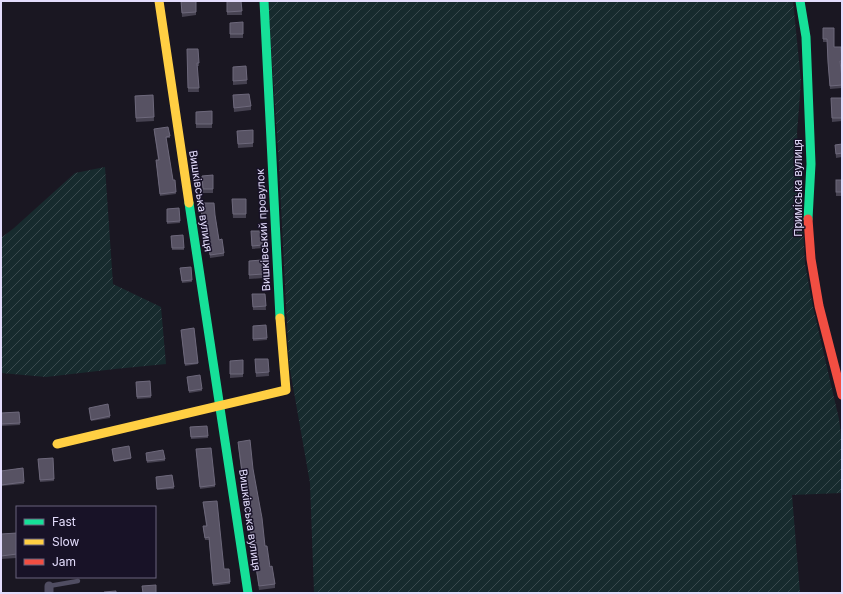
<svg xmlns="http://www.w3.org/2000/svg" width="843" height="594" viewBox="0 0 843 594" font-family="Inter,sans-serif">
<defs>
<pattern id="garden-furrows" width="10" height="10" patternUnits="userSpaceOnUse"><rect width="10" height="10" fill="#172b2e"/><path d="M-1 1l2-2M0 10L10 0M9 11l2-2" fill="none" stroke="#39494d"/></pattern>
</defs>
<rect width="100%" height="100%" fill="#1a1722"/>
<g fill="url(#garden-furrows)">
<polygon points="268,1 793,1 801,81 797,133 800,169 805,264 813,307 839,419 842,443 842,493 792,495 800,593 314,593 310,483 289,364 279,166"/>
<polygon points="105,167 113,284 161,307 166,364 115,369 46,377 1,373 1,238 14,228 75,173"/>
</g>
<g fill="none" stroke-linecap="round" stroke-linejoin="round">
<polyline stroke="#504d62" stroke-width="4.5" points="49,586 78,581"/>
<polyline stroke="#504d62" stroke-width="9" points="49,586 49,593"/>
<g stroke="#16e098" stroke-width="9">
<polyline points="264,1 280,318"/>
<polyline points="800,1 806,37 811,164 808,219"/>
<polyline points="189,203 248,593"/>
</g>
<g stroke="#ffcf43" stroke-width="9">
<polyline points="159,1 189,203"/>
<polyline points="57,444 286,390 280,318"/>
</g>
<polyline stroke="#f24e42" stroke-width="9" points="808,219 811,259 819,306 842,395"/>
</g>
<g fill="#464251">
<polygon points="181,1 196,12 196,15 182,17"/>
<polygon points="227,1 241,1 242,15 227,15"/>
<polygon points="230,23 243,34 243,38 230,38"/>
<polygon points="823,28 834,47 841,47 842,64 840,64 842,78 842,88 830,89 828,65 827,42 823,42"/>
<polygon points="187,49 198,49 199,66 197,66 199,92 188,92"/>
<polygon points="246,66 247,84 233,85 233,67"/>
<polygon points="153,95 154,121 136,122 135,96"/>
<polygon points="233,95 251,106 251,110 234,112"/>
<polygon points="831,98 842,98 842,121 832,122"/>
<polygon points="212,111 212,128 196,128 196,112"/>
<polygon points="253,130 253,147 238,148 237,131"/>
<polygon points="154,131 170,136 170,138 166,138 173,180 176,194 160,196 156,160 158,160"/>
<polygon points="842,144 842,157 836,158 835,145"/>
<polygon points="213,175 213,193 203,193 202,176"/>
<rect x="836" y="180" width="6" height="16"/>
<polygon points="232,199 246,199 246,218 233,218"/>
<polygon points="198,203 215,215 219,240 224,253 224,256 210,258 207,234 204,234 201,213 198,213"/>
<polygon points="179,208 180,223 167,224 167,209"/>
<polygon points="183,235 184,250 172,250 171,236"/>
<polygon points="251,235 263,245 263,248 252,249"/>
<polygon points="262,260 263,278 249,279 249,261"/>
<polygon points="191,267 192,282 182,283 180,268"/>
<polygon points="252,294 265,294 266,310 253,310"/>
<polygon points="266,325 267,340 253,341 253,326"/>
<polygon points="194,328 198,364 185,366 181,330"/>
<polygon points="255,359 268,359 269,376 256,377"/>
<polygon points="230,361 243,374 243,377 230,378"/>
<polygon points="187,378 202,389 202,391 189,393"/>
<polygon points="150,381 151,398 137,399 136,382"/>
<polygon points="89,408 110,416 110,418 91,421"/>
<polygon points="19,412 20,425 1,426 1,413"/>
<polygon points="207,426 208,438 191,439 190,427"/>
<polygon points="238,442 253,469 265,546 270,567 275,584 275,588 259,590 249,525 245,506 245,501 238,446"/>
<polygon points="112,449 131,458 131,459 114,462"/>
<polygon points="196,449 215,485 215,487 200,489"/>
<polygon points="146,455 165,459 165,461 147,463"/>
<polygon points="53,458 54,481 40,482 38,459"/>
<polygon points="23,468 24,484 1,486 1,471"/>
<polygon points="172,475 174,489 157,490 156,477"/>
<polygon points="203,502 224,569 230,582 230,584 213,586 209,540 205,540 203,529 203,526 206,526"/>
<polygon points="17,533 17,558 1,559 1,534"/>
</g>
<g fill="#575263" stroke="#6d687b">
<polygon points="181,1 196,1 196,12 182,13"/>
<polygon points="227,1 241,1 242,11 227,12"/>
<polygon points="243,22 243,34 230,34 230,23"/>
<polygon points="823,28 834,28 834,47 841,47 842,61 840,61 842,78 842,85 830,86 828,62 827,39 823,39"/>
<polygon points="187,49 198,49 199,63 197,63 199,88 188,88"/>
<polygon points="246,66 247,80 233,81 233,67"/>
<polygon points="249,94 251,106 234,108 233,95"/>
<polygon points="153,95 154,117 136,118 135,96"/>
<polygon points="831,98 842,98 842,118 832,118"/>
<polygon points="212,111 212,124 196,124 196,112"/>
<polygon points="168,127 170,136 166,137 173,180 175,180 176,192 160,194 156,160 159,160 154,129"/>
<polygon points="253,130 253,143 238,144 237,131"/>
<polygon points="842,144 842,153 836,154 835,145"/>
<polygon points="213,175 213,189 203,189 202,176"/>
<rect x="836" y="180" width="6" height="12"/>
<polygon points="232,199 246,199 246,214 233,214"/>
<polygon points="198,203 214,203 215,215 219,240 222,239 224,253 210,255 207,230 204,231 201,209 198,209"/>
<polygon points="179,208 180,221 167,222 167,209"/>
<polygon points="251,231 262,231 263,245 252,246"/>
<polygon points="183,235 184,248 172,248 171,236"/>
<polygon points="262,260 263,274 249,275 249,261"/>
<polygon points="191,267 192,280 182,281 180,268"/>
<polygon points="252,294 265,294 266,306 253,307"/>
<polygon points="266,325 267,338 253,339 253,326"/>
<polygon points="194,328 198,363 185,364 181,330"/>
<polygon points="255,359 268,359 269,372 256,373"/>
<polygon points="243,360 243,374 230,374 230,361"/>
<polygon points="200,375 202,389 189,391 187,377"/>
<polygon points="150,381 151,396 137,397 136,382"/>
<polygon points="108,404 110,416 91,420 89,408"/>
<polygon points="19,412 20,423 1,424 1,413"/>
<polygon points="207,426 208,436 191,437 190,427"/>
<polygon points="250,440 253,469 262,518 265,546 267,546 270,567 272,566 275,584 259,586 249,520 245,501 246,501 238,442"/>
<polygon points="129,446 131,458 114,461 112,449"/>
<polygon points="211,448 215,485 200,487 196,449"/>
<polygon points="163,450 165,459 147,461 146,453"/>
<polygon points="53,458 54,479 40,480 38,459"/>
<polygon points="23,468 24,482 1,485 1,471"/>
<polygon points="172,475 174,487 157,489 156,477"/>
<polygon points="217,501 224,569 229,569 230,582 213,584 209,537 205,538 203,526 207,526 203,502"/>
<polygon points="17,533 17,554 1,556 1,534"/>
<polygon points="156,585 156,593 143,593 142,586"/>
<polygon points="116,591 116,593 104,593 104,592"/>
</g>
<g text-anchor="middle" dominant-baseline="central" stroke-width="3" stroke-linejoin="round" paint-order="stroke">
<g font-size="11" fill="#e3dcfc" stroke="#181227">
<text transform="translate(798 188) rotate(-90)">Приміська вулиця</text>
<text transform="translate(201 201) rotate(81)">Вишківська вулиця</text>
<text transform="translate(263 230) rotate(-93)">Вишківський провулок</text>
<text transform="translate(250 520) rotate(82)">Вишківська вулиця</text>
</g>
</g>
<rect width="843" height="594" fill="none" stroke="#e3dcfc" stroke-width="4"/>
<rect x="16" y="506" width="140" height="72" fill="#181227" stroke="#69637c"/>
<rect x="24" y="519" width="20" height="6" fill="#16e098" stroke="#69637c"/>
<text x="52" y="526" font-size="12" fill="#e3dcfc">Fast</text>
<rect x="24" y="539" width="20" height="6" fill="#ffcf43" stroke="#69637c"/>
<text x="52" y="546" font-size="12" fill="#e3dcfc">Slow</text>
<rect x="24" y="559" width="20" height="6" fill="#f24e42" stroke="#69637c"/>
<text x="52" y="566" font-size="12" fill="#e3dcfc">Jam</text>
</svg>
